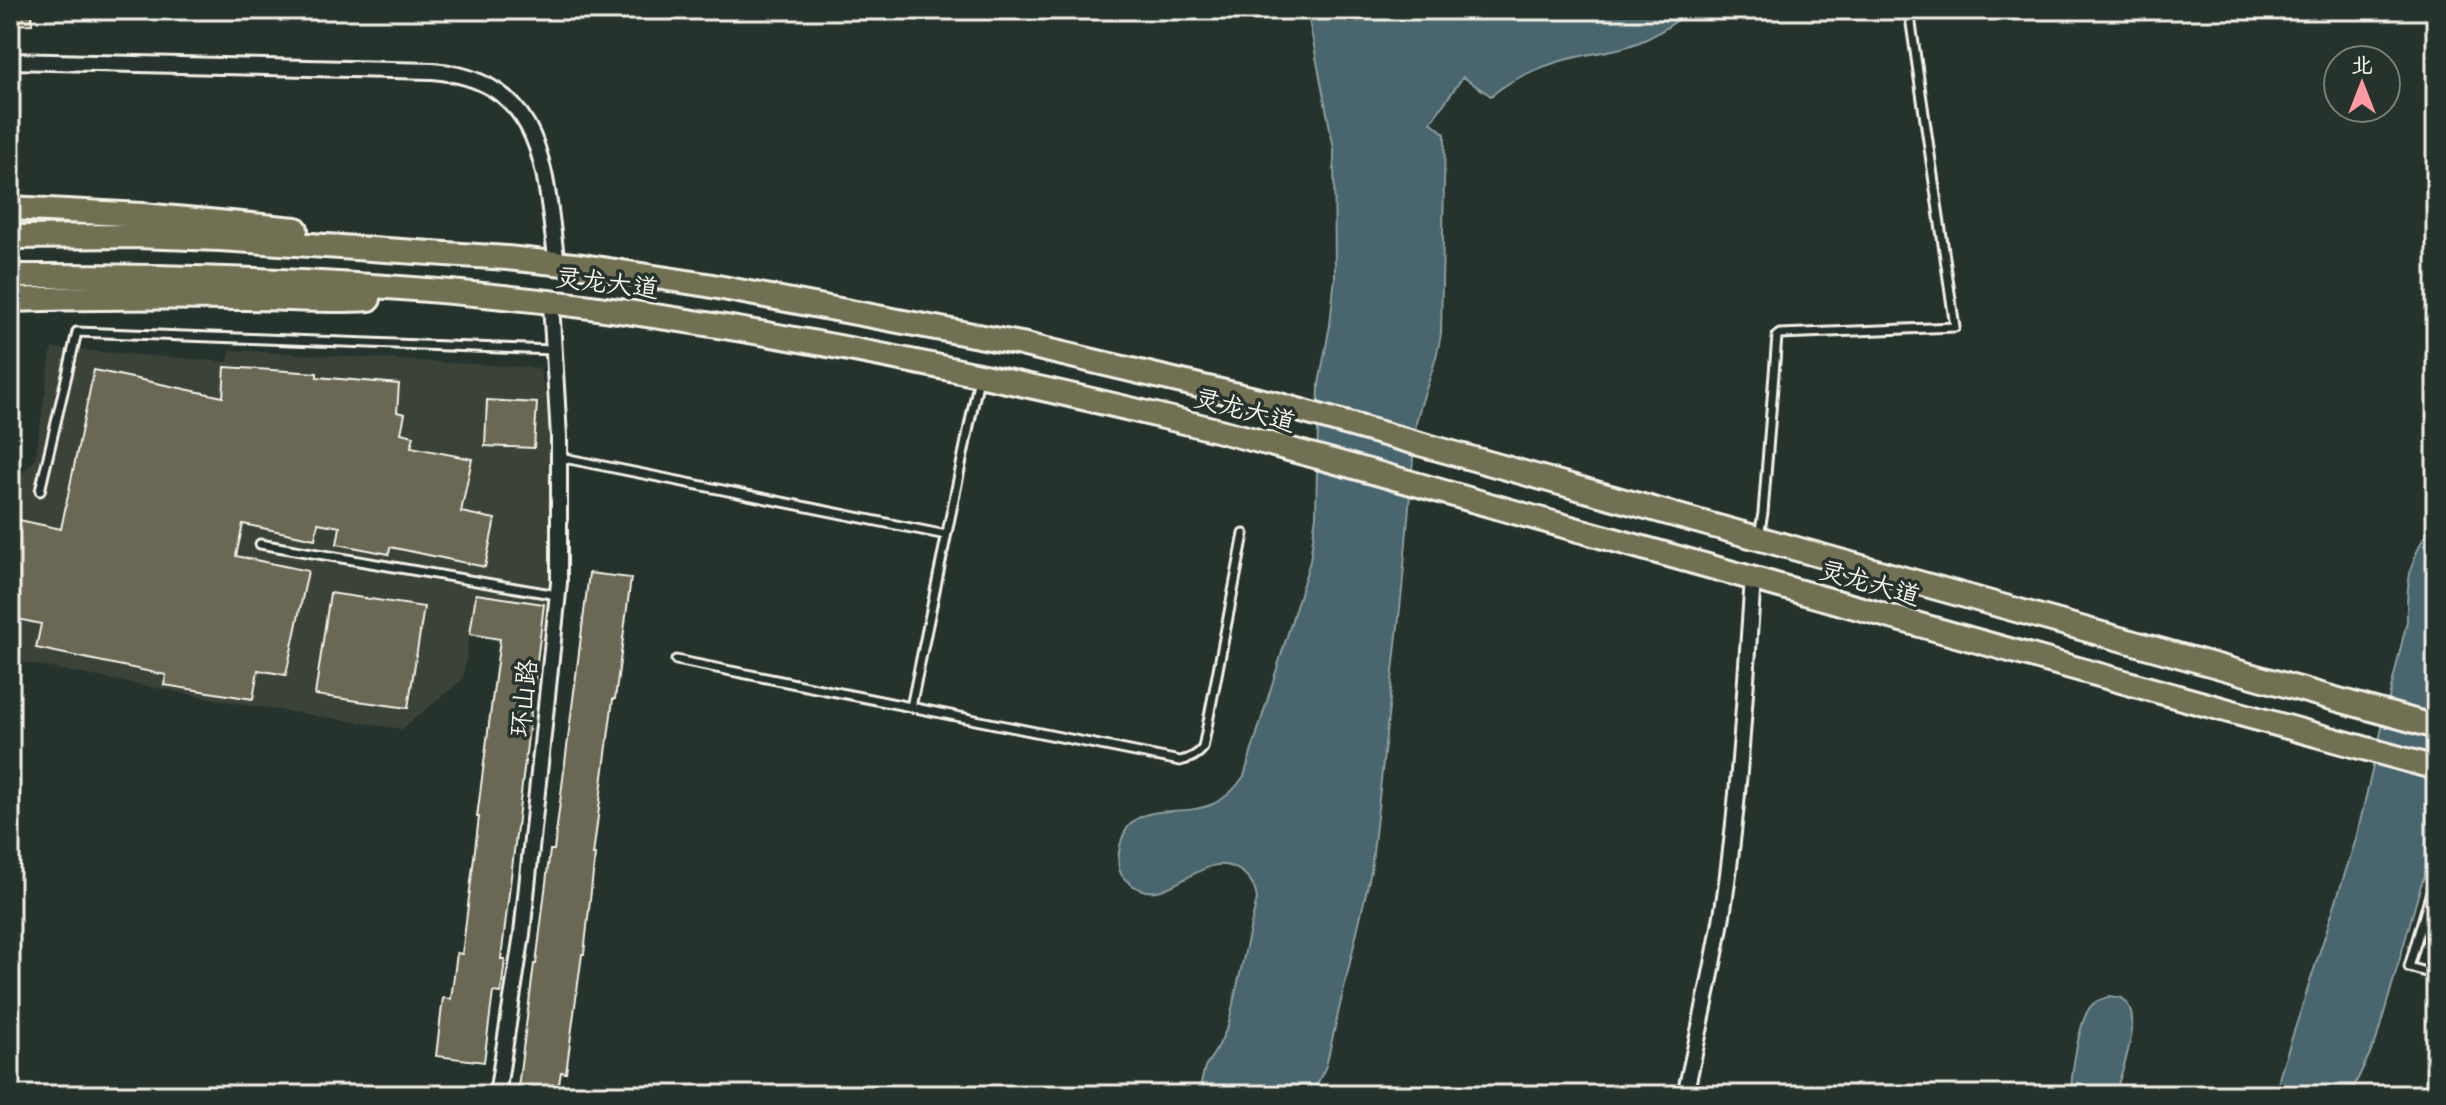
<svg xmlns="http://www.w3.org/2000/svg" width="2446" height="1105" viewBox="0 0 2446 1105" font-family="'Patrick Hand','LXGW WenKai TC',sans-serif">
<rect width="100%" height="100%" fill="#26332d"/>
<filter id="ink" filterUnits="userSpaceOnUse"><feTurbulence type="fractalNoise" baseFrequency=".0125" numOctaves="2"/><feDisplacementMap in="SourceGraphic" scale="16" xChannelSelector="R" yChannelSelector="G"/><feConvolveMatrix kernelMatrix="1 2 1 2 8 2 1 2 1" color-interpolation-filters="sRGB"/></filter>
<g filter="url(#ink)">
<polygon fill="#3a4339" points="52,348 228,362 230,350 540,368 552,426 554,460 551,573 543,648 469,637 463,679 402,729 246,705 10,660 10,475 20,475 35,460"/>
<g fill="#48656e" stroke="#8d9d9f" stroke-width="2">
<path d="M 1307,10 L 1692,10 C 1677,20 1661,33 1644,40 C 1623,50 1599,52 1577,57 C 1548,63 1513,77 1491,96 L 1463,77 L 1431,122 L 1445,134 L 1441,333 C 1437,365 1423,392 1416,423 L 1402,590 L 1371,871 L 1326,1066 L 1312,1095 L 1198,1095 L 1205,1067 L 1218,1047 L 1228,1026 L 1257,899 C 1255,888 1252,880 1243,873 C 1201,840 1168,920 1126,880 C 1117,872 1118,863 1119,852 C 1127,795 1176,820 1213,804 C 1227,798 1236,788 1244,776 L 1310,561 L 1316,515 L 1319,384 L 1330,325 L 1335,276 L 1334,149 Z"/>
<path d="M 2436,517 L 2436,846 L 2421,885 L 2376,1041 L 2350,1095 L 2276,1095 L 2280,1075 L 2356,839 L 2407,621 C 2406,575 2411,556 2436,517 Z"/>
<path d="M 2110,996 L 2122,998 C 2146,1016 2121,1070 2115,1095 L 2071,1095 C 2071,1077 2079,1015 2093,1004 C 2097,1000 2105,999 2110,996 Z"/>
</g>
<g fill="#6a6854" stroke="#f4f1e8" stroke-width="2">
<polygon points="10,10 32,10 32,24 10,25"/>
<polygon points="225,367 317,373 317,377 399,384 397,412 405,414 401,433 414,436 411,447 472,459 461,512 495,519 485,567 390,547 389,554 337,544 340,527 318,523 315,539 243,524 236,556 308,571 286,675 258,670 253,699 164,685 166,675 36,648 41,624 13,618 16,608 10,607 10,518 61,529 94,370 223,397"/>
<polygon points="487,400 537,403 534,448 485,446"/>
<polygon points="589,573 631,578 615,699 613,699 593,855 595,855 584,954 582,954 566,1073 561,1072 557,1095 517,1095 534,964 536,964 550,850 554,850"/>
<polygon points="330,593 424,607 408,708 315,695"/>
<polygon points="476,594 544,604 501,959 505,959 501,993 493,992 484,1062 436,1056 443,998 451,999 457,953 462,954 479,817 477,817 500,639 470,634"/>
</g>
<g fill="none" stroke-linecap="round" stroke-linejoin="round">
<defs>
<g id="service">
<polyline points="2430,10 2436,36"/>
<polyline points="559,457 946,535"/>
<polyline points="40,491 77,332 554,350"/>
<polyline points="1759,536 1763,513 1777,336 1780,334 1955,327 1909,10"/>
<polyline points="260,544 557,595"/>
<path d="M 676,660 L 1180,761 C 1190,759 1197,756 1203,748 L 1244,534"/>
<polyline points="911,707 979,378"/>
<polyline points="2436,874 2409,967 2436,975"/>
</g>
<g id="minor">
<path d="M 10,61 L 433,71 C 548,81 544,174 557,264"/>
<polyline points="497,1095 522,934 559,583 559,437 551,303"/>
<path d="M 1685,1095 C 1699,1031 1714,967 1724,903 C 1740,796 1745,686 1753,579"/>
</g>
<g id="primary">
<polyline points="10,208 142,215 296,229"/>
<polyline points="10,237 136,236 220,239 507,258 583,266 707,285 1021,344 1280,405 2436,727"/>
<path d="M 10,276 C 201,275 394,282 583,306 C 781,332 978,372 1172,419 C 1309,452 1445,493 1582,531 C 1866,610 2151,690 2436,768"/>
<path d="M 10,300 C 88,297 167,297 245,298 C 286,298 327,302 369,299"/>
</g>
</defs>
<use href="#service" stroke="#f4f1e8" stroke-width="13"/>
<use href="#minor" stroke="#f4f1e8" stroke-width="20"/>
<use href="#primary" stroke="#f4f1e8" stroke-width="28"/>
<use href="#service" stroke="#26332d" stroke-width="7"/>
<use href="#minor" stroke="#26332d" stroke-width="14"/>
<use href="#primary" stroke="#716f52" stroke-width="22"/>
</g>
</g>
<g text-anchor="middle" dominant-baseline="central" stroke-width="7" stroke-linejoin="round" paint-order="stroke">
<g font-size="26" fill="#f4f1e8" stroke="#26332d">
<text transform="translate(607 282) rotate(7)">灵龙大道</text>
<text transform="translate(1245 409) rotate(15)">灵龙大道</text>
<text transform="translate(1870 582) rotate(16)">灵龙大道</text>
<text transform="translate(523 698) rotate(-84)">环山路</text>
</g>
</g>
<rect width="2446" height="1105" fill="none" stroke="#26332d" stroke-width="40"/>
<rect x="20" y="20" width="2406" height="1065" fill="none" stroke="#f4f1e8" stroke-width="3" filter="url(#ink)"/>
<g transform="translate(2362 84)"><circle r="38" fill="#26332d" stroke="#787f78" stroke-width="2"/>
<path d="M0-6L14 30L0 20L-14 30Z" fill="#ff9aa2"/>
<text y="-12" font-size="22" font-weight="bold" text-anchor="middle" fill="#f4f1e8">北</text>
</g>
</svg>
